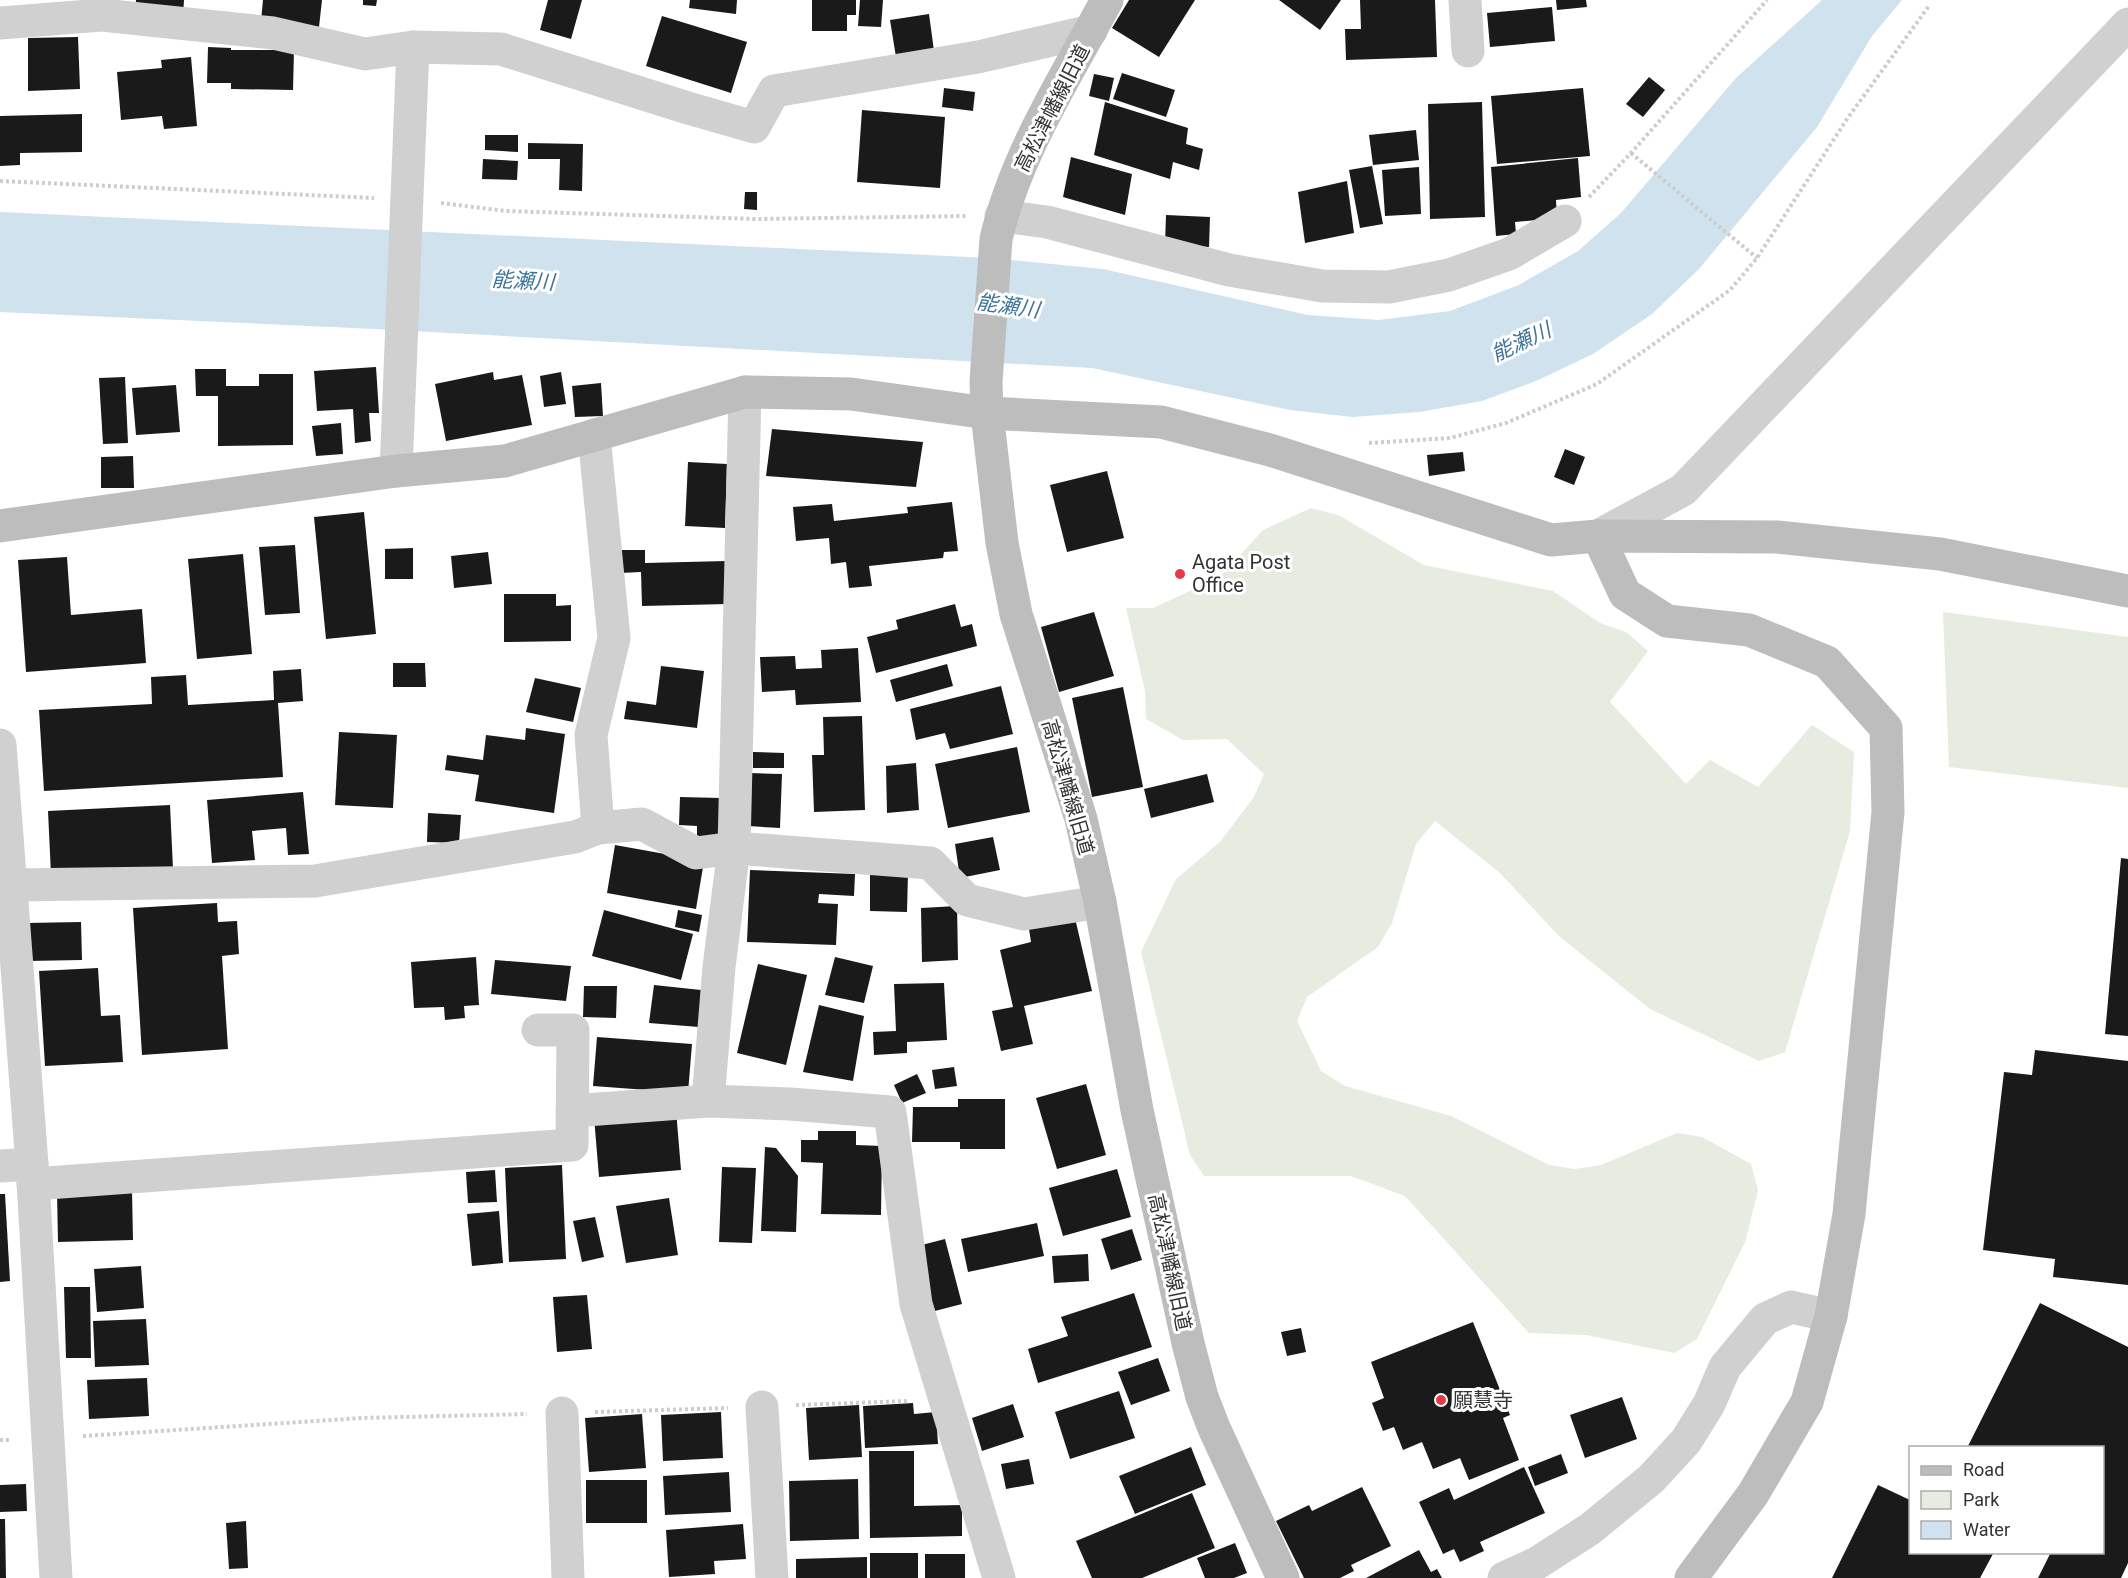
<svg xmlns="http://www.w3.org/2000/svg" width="2128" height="1578" viewBox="0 0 2128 1578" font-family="Roboto,'Noto Sans JP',sans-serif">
<rect width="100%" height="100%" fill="#fff"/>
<g fill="#e6ecdf">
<polygon points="1311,508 1338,515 1424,565 1553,591 1600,623 1626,632 1648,651 1610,702 1686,784 1710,760 1758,787 1812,725 1854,752 1850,831 1785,1052 1759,1061 1650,1009 1559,936 1500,873 1435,821 1416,844 1392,923 1378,947 1307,997 1297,1021 1321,1071 1345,1086 1451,1116 1549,1165 1575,1169 1601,1165 1677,1133 1702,1137 1751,1164 1758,1190 1745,1242 1697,1339 1674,1353 1586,1335 1529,1333 1405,1196 1351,1176 1204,1176 1190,1155 1141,952 1176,879 1220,842 1254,797 1264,774 1227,739 1183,740 1146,719 1145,691 1126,608 1153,608 1203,585 1225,572 1263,530"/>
<polygon points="1943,612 2128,637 2128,788 1949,767"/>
</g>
<polygon fill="#cfe2ee" points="1822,0 1902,0 1872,36 1817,127 1699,269 1652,314 1593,354 1536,381 1482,401 1419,412 1352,417 1290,410 1092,368 375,329 0,312 0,212 991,258 1103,269 1308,315 1379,320 1450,311 1519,285 1578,251 1621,213 1736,78"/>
<g fill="#1a1a1a">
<polygon points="136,0 184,0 183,15 135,11"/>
<polygon points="263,0 322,0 319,27 261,21"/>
<polygon points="363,0 377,0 376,6 363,5"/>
<polygon points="548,0 582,0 571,39 540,30"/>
<polygon points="690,0 737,0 736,14 689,8"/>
<polygon points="812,0 856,0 856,15 847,15 847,31 812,31"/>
<polygon points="860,0 883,0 881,27 858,26"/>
<polygon points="1129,0 1195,0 1159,57 1112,28"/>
<polygon points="1279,0 1341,0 1320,30"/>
<polygon points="1360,0 1435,0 1437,57 1346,60 1345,29 1361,29"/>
<polygon points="1556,0 1586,0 1587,7 1557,10"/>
<polygon points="1552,7 1555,41 1490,47 1487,13"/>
<polygon points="929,14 934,51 896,57 890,20"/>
<polygon points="662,16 747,42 731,93 646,66"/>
<polygon points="78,37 80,89 28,91 28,38"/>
<polygon points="208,47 231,48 231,50 294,50 293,90 231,89 231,83 207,83"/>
<polygon points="191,57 197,126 164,129 162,116 121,120 117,72 162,68 161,60"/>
<polygon points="1122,73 1175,90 1166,117 1113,99"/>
<polygon points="1094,74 1114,78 1109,101 1089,96"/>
<polygon points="1649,77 1665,90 1643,117 1626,104"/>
<polygon points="944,88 975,92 973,111 942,107"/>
<polygon points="1583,88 1590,156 1497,164 1491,96"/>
<polygon points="1105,102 1188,128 1186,144 1203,149 1199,170 1173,162 1170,179 1094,155"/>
<polygon points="1482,102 1485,217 1430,219 1428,104"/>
<polygon points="862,110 945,117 940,188 857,182"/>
<polygon points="82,114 82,152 20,153 20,165 0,166 0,116"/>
<polygon points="1416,130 1419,160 1373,165 1369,135"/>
<polygon points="485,135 518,135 518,152 485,150"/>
<polygon points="528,143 583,144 582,191 559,190 560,159 528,159"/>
<polygon points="1071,157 1132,174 1125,215 1063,197"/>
<polygon points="1578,158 1581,197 1556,200 1557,218 1515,222 1516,234 1496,236 1491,167"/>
<polygon points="483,159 518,161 517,180 482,179"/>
<polygon points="1372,166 1383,224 1360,228 1349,170"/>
<polygon points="1419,167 1421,214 1385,216 1382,170"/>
<polygon points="1347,181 1354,233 1305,243 1298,192"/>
<polygon points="745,192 757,192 757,210 744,209"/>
<polygon points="1166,215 1210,217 1209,247 1165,244"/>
<polygon points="376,367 379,413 369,413 371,441 355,443 353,409 317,411 314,371"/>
<polygon points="195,369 226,369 226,386 259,386 259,374 293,374 293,445 218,446 218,396 196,396"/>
<polygon points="493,372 494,380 522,375 532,425 446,441 435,384"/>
<polygon points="561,372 566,404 544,407 540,376"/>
<polygon points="125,377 128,443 103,444 99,378"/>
<polygon points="601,383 603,416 575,417 572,386"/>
<polygon points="176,385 180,432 136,435 132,388"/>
<polygon points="341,423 343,454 316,456 312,426"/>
<polygon points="772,429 923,442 916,487 766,476"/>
<polygon points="1565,449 1585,457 1574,485 1554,477"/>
<polygon points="1463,452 1465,471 1429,476 1427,455"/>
<polygon points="133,456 134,488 101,488 101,457"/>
<polygon points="688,462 727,464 725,528 685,526"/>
<polygon points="1107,471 1124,538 1067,552 1050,485"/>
<polygon points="952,502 958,551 944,552 943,558 869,566 872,586 849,588 846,562 831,564 829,538 796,541 793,507 832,504 834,521 908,513 907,507"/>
<polygon points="364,512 376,634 326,639 314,517"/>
<polygon points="295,545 300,613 265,615 259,547"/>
<polygon points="413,548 413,579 385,579 385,549"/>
<polygon points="620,550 645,550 645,563 727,561 728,604 642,606 641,572 620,573"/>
<polygon points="488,552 492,584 454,588 451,556"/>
<polygon points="243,554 252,654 197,659 188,559"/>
<polygon points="67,557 71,615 142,609 146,663 26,672 18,560"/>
<polygon points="504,594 556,594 556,606 571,605 571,641 504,642"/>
<polygon points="955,604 961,627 972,624 977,646 876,673 867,637 898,629 896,620"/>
<polygon points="1094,612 1114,676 1059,692 1041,627"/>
<polygon points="858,648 861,702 796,705 795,690 762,692 760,657 795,656 796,669 822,668 821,650"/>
<polygon points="393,663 425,663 426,687 393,687"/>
<polygon points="947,664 953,686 896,702 890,680"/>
<polygon points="661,666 704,671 697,728 624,719 627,701 656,705"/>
<polygon points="301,669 303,701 278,703 283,777 44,791 39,710 152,704 151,677 186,675 188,705 274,700 273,671"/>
<polygon points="535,678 581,688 573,722 526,712"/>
<polygon points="1001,686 1013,734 950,749 945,733 916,740 910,709"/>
<polygon points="1123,687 1143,787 1092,797 1072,698"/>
<polygon points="862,716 865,810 814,812 812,755 824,755 823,717"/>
<polygon points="526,728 565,734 554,813 475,801 479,775 445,770 447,755 483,760 486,735 525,740"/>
<polygon points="339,732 397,735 393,808 335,805"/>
<polygon points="1017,747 1030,812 948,828 935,764"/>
<polygon points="753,752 784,753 784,768 753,768"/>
<polygon points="916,763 919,810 887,813 886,766"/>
<polygon points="750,773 782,774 780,828 748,826"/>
<polygon points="1207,774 1214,802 1151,818 1144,789"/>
<polygon points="303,792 309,854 288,855 286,828 252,831 255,860 212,863 207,800"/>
<polygon points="680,797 721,798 720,839 697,838 697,826 679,825"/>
<polygon points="170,805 173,869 51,875 48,811"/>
<polygon points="428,813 461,815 459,843 427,842"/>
<polygon points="993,837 1000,870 960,878 955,844"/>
<polygon points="615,845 704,861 696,909 607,893"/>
<polygon points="2121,858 2128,859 2128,1036 2105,1034"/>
<polygon points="750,870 855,874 854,896 819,894 818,903 838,904 836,945 747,942"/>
<polygon points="870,873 908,873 907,912 870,911"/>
<polygon points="217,903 218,922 237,921 239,954 222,956 228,1049 142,1055 133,908"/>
<polygon points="957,906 958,960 922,962 921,908"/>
<polygon points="604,910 693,934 681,980 592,956"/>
<polygon points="678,910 702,915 699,932 675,927"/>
<polygon points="1075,918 1092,991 1024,1006 1033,1044 1001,1051 992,1011 1013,1007 1000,950 1031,942 1029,929"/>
<polygon points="81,922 82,960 27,961 26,923"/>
<polygon points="476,957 479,1005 464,1006 465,1018 445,1020 444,1007 414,1008 411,962"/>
<polygon points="835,957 873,966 864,1003 825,995"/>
<polygon points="495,960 571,966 566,1001 491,994"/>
<polygon points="758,964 807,975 786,1065 737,1053"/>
<polygon points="98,968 101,1016 120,1015 123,1062 45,1066 39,971"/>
<polygon points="944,983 947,1040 907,1042 907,1053 874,1055 873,1032 896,1031 894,984"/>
<polygon points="654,985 701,990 699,1027 649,1023"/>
<polygon points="584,986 617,986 616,1018 583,1017"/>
<polygon points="819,1005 864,1016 853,1081 803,1072"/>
<polygon points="597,1037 692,1044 688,1093 593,1086"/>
<polygon points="2035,1050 2128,1061 2128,1285 2053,1277 2055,1259 1983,1250 2004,1072 2032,1075"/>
<polygon points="954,1067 957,1086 935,1089 932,1070"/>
<polygon points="917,1074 926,1093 902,1103 894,1085"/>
<polygon points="1086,1084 1106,1155 1057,1169 1036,1098"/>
<polygon points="958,1099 1005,1099 1005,1149 960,1149 960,1142 912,1142 913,1107 958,1107"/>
<polygon points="676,1110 681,1170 599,1177 594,1117"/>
<polygon points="818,1131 856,1131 856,1145 882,1146 881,1215 821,1214 823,1163 801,1162 801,1140 818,1140"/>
<polygon points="765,1147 776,1148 798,1176 796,1232 761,1231"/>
<polygon points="562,1165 566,1259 509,1262 505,1168"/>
<polygon points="722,1167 756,1168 752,1243 719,1242"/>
<polygon points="1117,1169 1131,1217 1063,1236 1049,1188"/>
<polygon points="495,1170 497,1202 468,1203 466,1172"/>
<polygon points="132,1191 133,1240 58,1242 57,1193"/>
<polygon points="0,1194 5,1194 10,1281 0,1282"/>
<polygon points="669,1198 678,1255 626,1263 616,1206"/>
<polygon points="499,1211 503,1263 472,1266 467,1214"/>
<polygon points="595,1217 604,1257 582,1262 573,1221"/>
<polygon points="1037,1223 1044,1256 968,1272 961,1239"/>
<polygon points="1132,1229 1142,1260 1111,1270 1101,1239"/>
<polygon points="945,1239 962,1304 931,1312 914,1247"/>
<polygon points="1088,1254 1089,1281 1054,1283 1052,1256"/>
<polygon points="141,1266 144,1308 97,1312 94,1269"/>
<polygon points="64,1287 90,1287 91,1358 66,1358"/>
<polygon points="1134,1293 1152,1347 1038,1383 1028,1349 1068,1336 1061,1317"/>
<polygon points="587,1295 592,1349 557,1352 553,1297"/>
<polygon points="2040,1303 2128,1347 2128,1563 2121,1578 2038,1578 2051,1552 2102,1552 2102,1448 1967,1448"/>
<polygon points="146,1319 149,1365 95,1367 93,1321"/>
<polygon points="1473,1322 1510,1415 1503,1418 1519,1460 1469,1480 1460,1458 1433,1469 1422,1442 1403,1450 1394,1427 1383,1431 1372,1403 1384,1398 1371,1362"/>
<polygon points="1301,1328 1306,1352 1287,1356 1281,1332"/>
<polygon points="1158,1358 1170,1391 1131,1405 1118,1372"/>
<polygon points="147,1378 149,1416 89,1419 87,1380"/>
<polygon points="1119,1391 1135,1438 1070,1459 1055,1412"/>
<polygon points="1622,1397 1637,1439 1585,1458 1570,1415"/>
<polygon points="913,1403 914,1414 936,1412 938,1444 865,1448 863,1406"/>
<polygon points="1013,1404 1024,1437 982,1451 972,1418"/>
<polygon points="859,1405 862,1457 809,1460 806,1408"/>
<polygon points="721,1412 723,1458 663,1461 661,1415"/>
<polygon points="642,1414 646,1468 589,1472 585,1418"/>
<polygon points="1191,1447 1206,1485 1135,1514 1119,1476"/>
<polygon points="869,1451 914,1451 914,1506 962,1505 962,1536 870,1538"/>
<polygon points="1561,1454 1568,1473 1535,1486 1528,1467"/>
<polygon points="1029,1459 1034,1484 1006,1489 1001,1464"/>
<polygon points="1524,1467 1545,1513 1480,1542 1484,1551 1460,1562 1454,1549 1443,1554 1419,1502 1449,1488 1454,1500"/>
<polygon points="729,1472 731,1512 665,1515 663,1476"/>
<polygon points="858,1479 859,1539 790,1541 789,1481"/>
<rect x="586" y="1480" width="61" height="43"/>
<polygon points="26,1484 27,1511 0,1512 0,1485"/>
<polygon points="1878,1485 1910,1500 1910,1552 1994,1552 1980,1578 1832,1578"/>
<polygon points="1362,1487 1391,1546 1351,1565 1354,1571 1340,1578 1304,1578 1276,1521 1309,1505 1312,1511"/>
<polygon points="1192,1493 1215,1548 1142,1578 1092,1578 1076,1541"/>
<polygon points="0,1519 5,1519 6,1578 0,1578"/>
<polygon points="246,1521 248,1568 229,1569 226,1523"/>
<polygon points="743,1524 746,1559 714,1561 715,1574 669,1577 666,1530"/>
<polygon points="1235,1543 1247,1573 1234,1578 1205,1578 1197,1558"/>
<polygon points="1419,1550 1431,1572 1437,1569 1442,1578 1366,1578"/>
<rect x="870" y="1553" width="48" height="25"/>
<rect x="925" y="1554" width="40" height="24"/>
<polygon points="867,1557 867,1578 796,1578 796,1559"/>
</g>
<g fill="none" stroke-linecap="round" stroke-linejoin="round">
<g stroke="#cdcdcd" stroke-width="4" stroke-dasharray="3 3" stroke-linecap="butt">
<polyline points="1631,153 1757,258"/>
<polyline points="0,181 374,198"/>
<polyline points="1589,197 1631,153 1767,0"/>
<polyline points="441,203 506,211 756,219 967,216"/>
<polyline points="1369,443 1450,438 1506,423 1597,384 1730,290 1757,258 1847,119 1929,6"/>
<polyline points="796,1405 908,1401"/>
<polyline points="595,1412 728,1408"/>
<polyline points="83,1436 362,1418 527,1414"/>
<polyline points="0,1440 12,1440"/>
</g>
<g stroke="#d0d0d0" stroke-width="33">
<polyline points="1465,0 1468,51"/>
<polyline points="0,23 102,15 273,33 365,54 413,47 501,49 688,108 754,127 774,91 978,57 1091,31"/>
<polyline points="1001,216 1047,222 1229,270 1322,286 1389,287 1449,275 1509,254 1565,221"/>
<polyline points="594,435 614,638 591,735 598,828"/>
<polyline points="396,471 413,47"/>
<polyline points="1598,536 1683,490 2128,24"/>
<polyline points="0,745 32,1164 56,1578"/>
<polyline points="11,885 315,881 575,837 598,828 642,824 696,853 734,848 930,863 967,900 1024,914 1100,902"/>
<polyline points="708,1101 719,967 734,848 745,392"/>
<polyline points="572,1111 708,1101 790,1104 890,1112 916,1304 999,1578"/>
<polyline points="0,1166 32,1164"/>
<polyline points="33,1184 572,1145 573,1030 538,1030"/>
<polyline points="762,1407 772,1578"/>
<polyline points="562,1413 568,1578"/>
<polyline points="1504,1578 1537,1563 1590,1529 1651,1479 1686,1441 1709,1404 1725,1367 1765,1319 1791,1307 1831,1316"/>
</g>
<g stroke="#bdbdbd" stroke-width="33">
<path d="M 1107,0 C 1066,77 1016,153 996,239 L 986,382 L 987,413 L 1002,543 L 1016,614 L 1081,819 L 1100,902 L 1137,1110 L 1188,1343 L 1202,1397 L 1214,1428 L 1283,1578"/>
<polyline points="0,526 396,471 505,461 745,392 851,394 987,413 1161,422 1270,450 1551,540 1598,536 1777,537 1940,554 2128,591"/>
<polyline points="1598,536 1625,594 1667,621 1749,630 1827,662 1886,728 1888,812 1849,1214 1831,1316 1807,1402 1753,1494 1691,1578"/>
</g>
</g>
<g fill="#e63946" stroke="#fff" stroke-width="2">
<circle cx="1180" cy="574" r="6"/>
<circle cx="1441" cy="1400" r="6"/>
</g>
<g text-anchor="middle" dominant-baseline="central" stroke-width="6" stroke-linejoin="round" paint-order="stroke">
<g font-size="20" fill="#333" stroke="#fff">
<text transform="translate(1052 108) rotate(-63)">高松津幡線旧道</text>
<text transform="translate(1068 787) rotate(74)">高松津幡線旧道</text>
<text transform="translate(1170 1262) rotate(78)">高松津幡線旧道</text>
</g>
<g font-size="20" fill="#333" stroke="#fff" text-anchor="start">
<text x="1192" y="562">Agata Post<tspan x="1192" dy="23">Office</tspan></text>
<text x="1453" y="1400">願慧寺</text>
</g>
<g font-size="21" font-style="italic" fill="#3f7597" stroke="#fff">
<text transform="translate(523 281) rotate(3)">能瀬川</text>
<text transform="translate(1008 306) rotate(8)">能瀬川</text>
<text transform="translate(1521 342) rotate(-25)">能瀬川</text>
</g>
</g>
<rect x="1909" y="1446" width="195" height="108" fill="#ffffff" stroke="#adadad" stroke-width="1.5"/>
<rect x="1921" y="1466" width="30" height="9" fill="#bdbdbd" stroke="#adadad" stroke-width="1.5"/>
<text x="1963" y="1476" font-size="18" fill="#333333">Road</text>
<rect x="1921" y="1491" width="30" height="18" fill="#e6ecdf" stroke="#adadad" stroke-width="1.5"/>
<text x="1963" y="1506" font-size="18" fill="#333333">Park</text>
<rect x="1921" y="1521" width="30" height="18" fill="#cfe2ee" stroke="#adadad" stroke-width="1.5"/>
<text x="1963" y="1536" font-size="18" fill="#333333">Water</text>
</svg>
